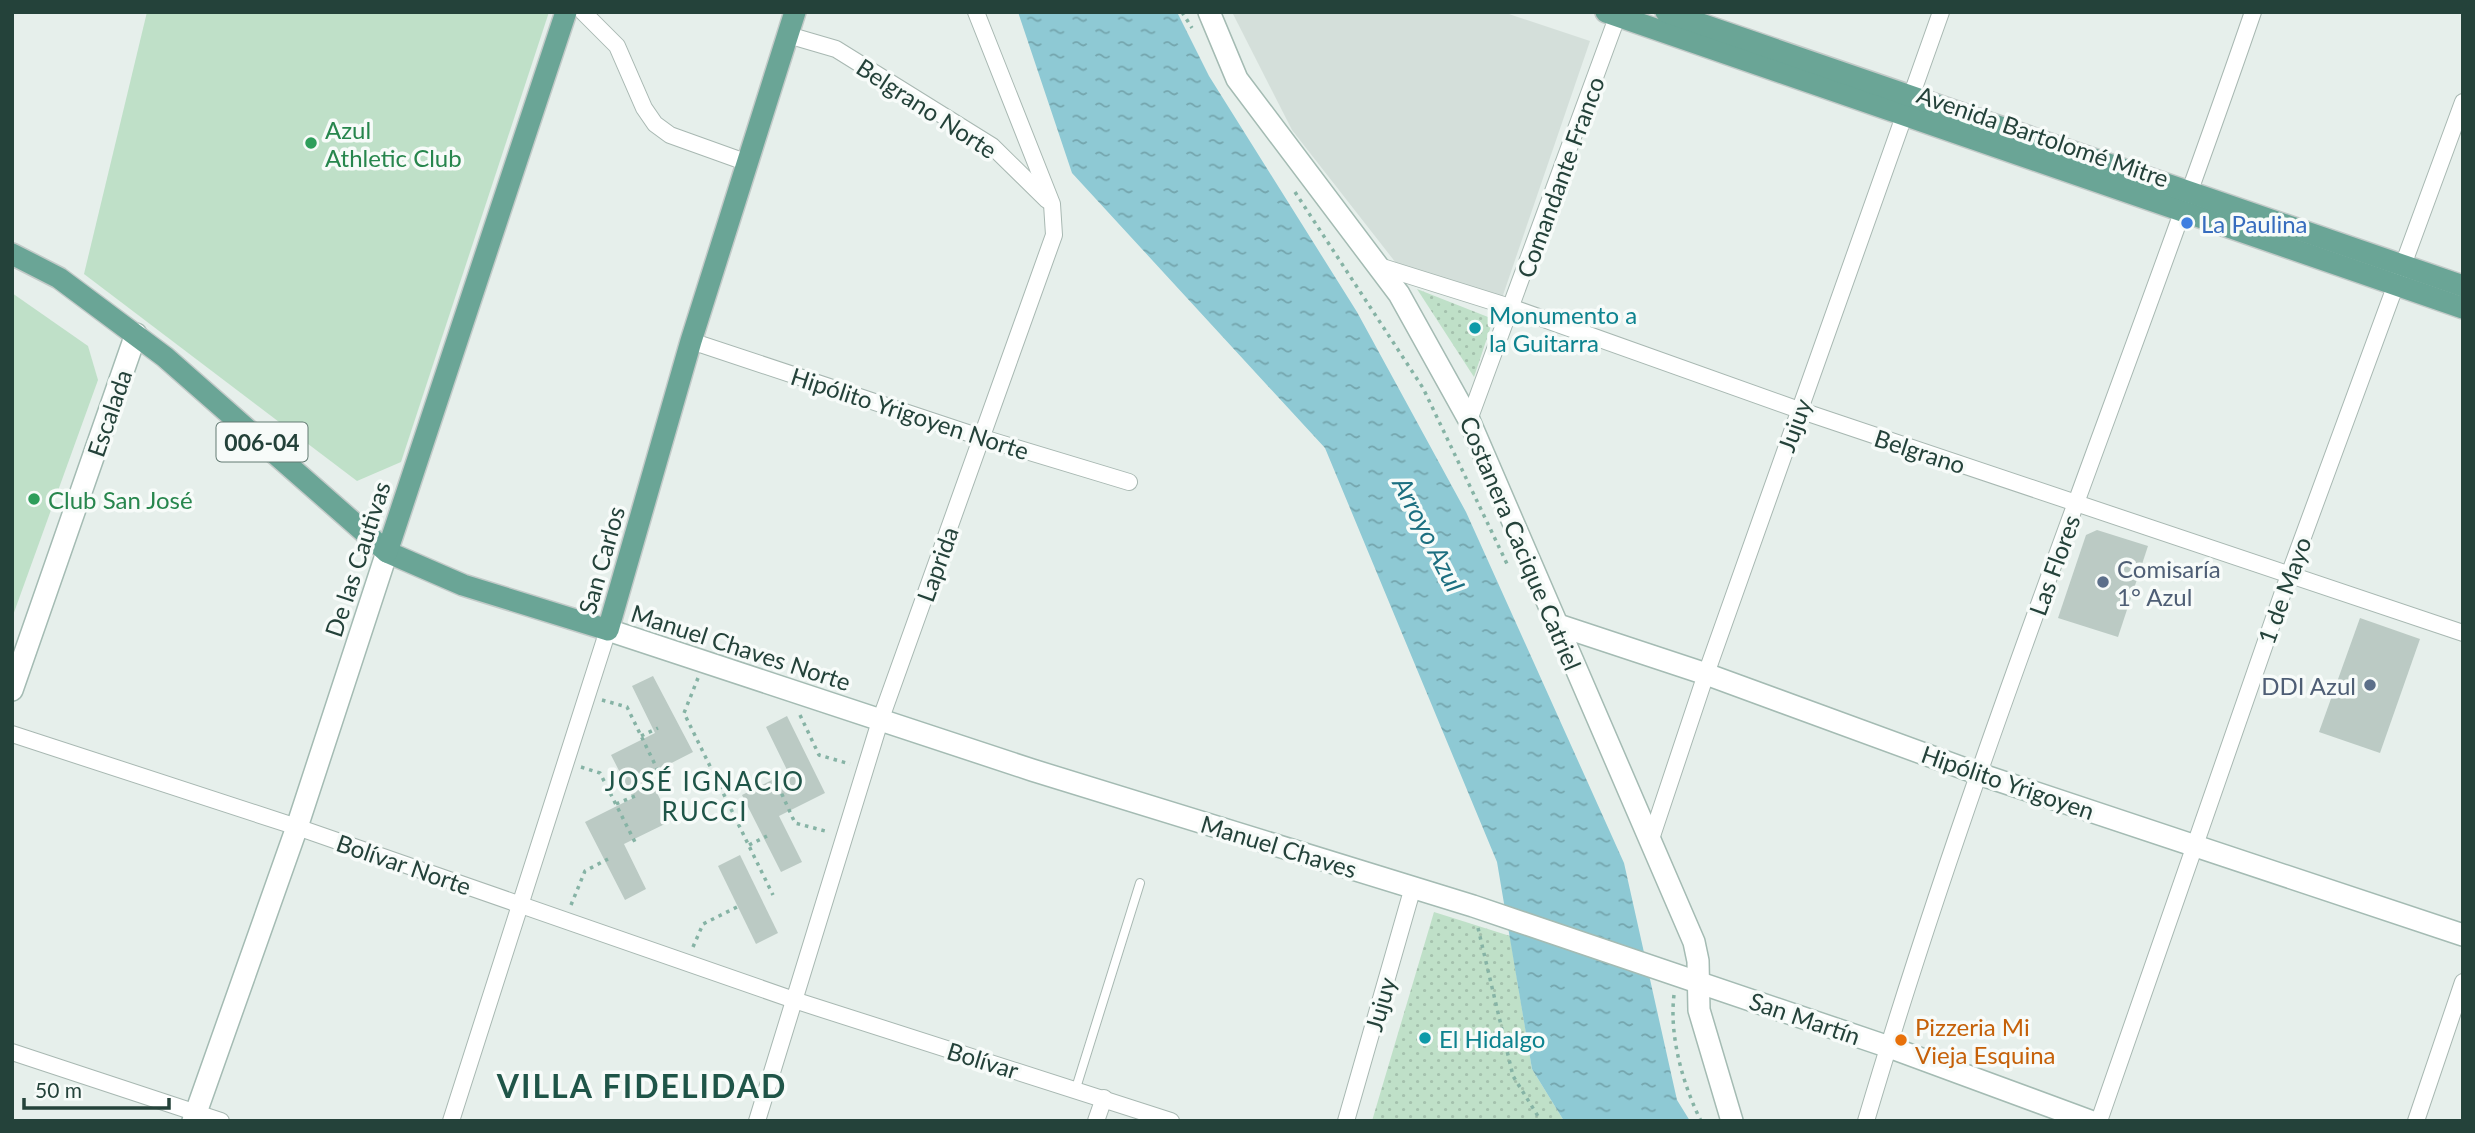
<svg xmlns="http://www.w3.org/2000/svg" width="2475" height="1133" viewBox="0 0 2475 1133" font-family="Lato,sans-serif">
<defs>
<pattern id="park-dots" width="8" height="8" patternUnits="userSpaceOnUse" patternTransform="scale(1.75)"><rect width="8" height="8" fill="#bfe0c8"/><path d="M2 2h.1M6 6h.1" fill="none" stroke="#a4c1ad" stroke-width="1.8" stroke-linecap="round"/></pattern>
<pattern id="water-ripples" width="26" height="14" patternUnits="userSpaceOnUse" patternTransform="scale(1.75)"><rect width="26" height="14" fill="#8ec9d4"/><path d="M2 4q2-2 4 0t4 0M15 11q2-2 4 0t4 0" fill="none" stroke="#74a5ad"/></pattern>
</defs>
<rect width="100%" height="100%" fill="#e6efeb"/>
<polygon fill="#d4dfda" points="1232,12 1503,12 1590,41 1501,301 1396,263 1292,130"/>
<g fill="url(#park-dots)">
<polygon points="1417,289 1488,317 1491,326 1474,377"/>
<polygon points="1434,912 1510,936 1532,1069 1564,1121 1372,1121"/>
</g>
<g fill="#bfe0c8">
<polygon points="147,12 549,12 401,462 357,481 84,274"/>
<polygon points="12,293 88,346 98,380 12,618"/>
</g>
<polygon fill="url(#water-ripples)" points="1018,12 1177,12 1209,76 1357,312 1466,512 1624,863 1677,1100 1690,1121 1564,1121 1532,1069 1497,862 1325,448 1072,173"/>
<g fill="#bbcac4">
<polygon points="2097,530 2148,546 2118,637 2058,618 2086,535"/>
<polygon points="2360,618 2420,639 2380,753 2319,732"/>
<polygon points="653,676 693,752 648,775 671,821 624,844 646,889 625,900 585,822 633,798 611,755 655,733 632,686"/>
<polygon points="787,716 825,793 779,816 802,862 781,872 742,795 788,772 766,727"/>
<polygon points="740,855 778,933 756,944 718,866"/>
</g>
<g fill="none" stroke-linecap="round" stroke-linejoin="round">
<defs>
<polyline id="lane" points="1076,1088 1140,883"/>
<g id="street">
<polyline points="583,12 617,46 644,108 655,124 670,135 748,163"/>
<polyline points="788,35 836,49 992,146 1047,200"/>
<polyline points="1379,266 1513,308 1799,410 2463,633"/>
<polyline points="691,341 983,438 1129,482"/>
<polyline points="1469,420 1619,12"/>
<polyline points="12,734 297,827 794,1000 1171,1121"/>
<polyline points="1651,839 1706,674 1941,12"/>
<polyline points="12,1052 221,1121"/>
<polyline points="451,1121 608,630"/>
<polyline points="757,1121 880,721 1054,235 1052,204 976,12"/>
<polyline points="1096,1121 1104,1098"/>
<polyline points="1346,1121 1413,887"/>
<path d="M 1866,1121 C 1977,745 2126,382 2253,12"/>
<polyline points="2099,1121 2289,575 2463,102"/>
<polyline points="2416,1121 2463,982"/>
</g>
<g id="secondary">
<polyline points="1209,12 1237,79 1399,294 1469,420 1694,942 1698,961 1699,1010 1732,1121"/>
<polyline points="1555,624 1706,674 1979,774 2463,935"/>
<polyline points="608,630 1032,770 1473,906 1889,1047 2090,1121"/>
<polyline points="12,690 136,334"/>
<polyline points="193,1121 297,827 387,552"/>
</g>
<g id="primary">
<polyline points="1606,12 2463,308"/>
<polyline points="1666,12 2463,286"/>
<polyline points="12,254 59,278 165,357 387,552 463,585 608,630 691,341 795,12"/>
<polyline points="387,552 566,12"/>
</g>
</defs>
<use href="#lane" stroke="#a8b8b2" stroke-width="10"/>
<use href="#street" stroke="#a8b8b2" stroke-width="18"/>
<use href="#secondary" stroke="#a4bbb3" stroke-width="24"/>
<use href="#primary" stroke="#c2cac8" stroke-width="24"/>
<g stroke="#86b3a5" stroke-width="3.5" stroke-dasharray="3.5 5" stroke-linecap="butt">
<polyline points="1182,12 1192,28"/>
<polyline points="1295,192 1423,388 1509,568"/>
<polyline points="698,678 684,713 773,895"/>
<polyline points="602,700 627,707 664,783"/>
<polyline points="800,715 819,755 850,764"/>
<polyline points="641,736 658,728"/>
<polyline points="581,767 600,773 637,846"/>
<polyline points="791,771 775,779 795,823 829,832"/>
<polyline points="616,804 635,796"/>
<polyline points="749,845 767,836"/>
<polyline points="571,905 585,871 608,859"/>
<polyline points="1478,928 1513,1076 1541,1121"/>
<polyline points="693,947 703,924 741,905"/>
<path d="M 1674,995 C 1669,1036 1683,1085 1701,1121"/>
</g>
<use href="#lane" stroke="#fff" stroke-width="8"/>
<use href="#street" stroke="#fff" stroke-width="16"/>
<use href="#secondary" stroke="#fff" stroke-width="21"/>
<use href="#primary" stroke="#6aa596" stroke-width="21"/>
</g>
<g fill="#2e9e5b" stroke="#f7fbf9" stroke-width="2.5">
<circle cx="311" cy="143" r="7"/>
<circle cx="34" cy="499" r="7"/>
</g>
<circle fill="#3f7fe0" stroke="#f7fbf9" stroke-width="2.5" cx="2187" cy="223" r="7"/>
<g fill="#0f9aa8" stroke="#f7fbf9" stroke-width="2.5">
<circle cx="1475" cy="328" r="7"/>
<circle cx="1425" cy="1038" r="7"/>
</g>
<g fill="#5c6f8a" stroke="#f7fbf9" stroke-width="2.5">
<circle cx="2103" cy="582" r="7"/>
<circle cx="2370" cy="685" r="7"/>
</g>
<circle fill="#e8710a" stroke="#f7fbf9" stroke-width="2.5" cx="1901" cy="1040" r="7"/>
<g text-anchor="middle" dominant-baseline="central" stroke-width="7" stroke-linejoin="round" paint-order="stroke">
<rect fill="#f7fbf9" stroke="#637a73" stroke-width="2" x="216.5" y="422.5" width="91" height="39" rx="5"/>
<g font-size="23" font-weight="bold" fill="#24423a">
<text x="262" y="442">006-04</text>
</g>
<g font-size="24" fill="#24423a" stroke="#f7fbf9">
<text transform="translate(927 108) rotate(33)">Belgrano Norte</text>
<text transform="translate(2043 136) rotate(19)">Avenida Bartolomé Mitre</text>
<text transform="translate(1560 177) rotate(-70)">Comandante Franco</text>
<text transform="translate(109 413) rotate(-71)">Escalada</text>
<text transform="translate(910 413) rotate(18)">Hipólito Yrigoyen Norte</text>
<text transform="translate(1794 425) rotate(-70)">Jujuy</text>
<text transform="translate(1920 451) rotate(18)">Belgrano</text>
<text transform="translate(1521 543) rotate(67)">Costanera Cacique Catriel</text>
<text transform="translate(357 559) rotate(-72)">De las Cautivas</text>
<text transform="translate(601 560) rotate(-74)">San Carlos</text>
<text transform="translate(937 564) rotate(-70)">Laprida</text>
<text transform="translate(2054 565) rotate(-70)">Las Flores</text>
<text transform="translate(2284 590) rotate(-70)">1 de Mayo</text>
<text transform="translate(741 647) rotate(18)">Manuel Chaves Norte</text>
<text transform="translate(2008 782) rotate(19)">Hipólito Yrigoyen</text>
<text transform="translate(1279 846) rotate(17)">Manuel Chaves</text>
<text transform="translate(404 864) rotate(19)">Bolívar Norte</text>
<text transform="translate(1380 1004) rotate(-74)">Jujuy</text>
<text transform="translate(1805 1018) rotate(19)">San Martín</text>
<text transform="translate(983 1060) rotate(17)">Bolívar</text>
</g>
<g font-size="24" fill="#27864d" stroke="#f7fbf9" text-anchor="start">
<text x="325" y="129">Azul<tspan x="325" dy="28">Athletic Club</tspan></text>
<text x="48" y="499">Club San José</text>
</g>
<g font-size="24" fill="#366cbe" stroke="#f7fbf9" text-anchor="start">
<text x="2201" y="223">La Paulina</text>
</g>
<g font-size="24" fill="#0d838f" stroke="#f7fbf9" text-anchor="start">
<text x="1489" y="314">Monumento a<tspan x="1489" dy="28">la Guitarra</tspan></text>
<text x="1439" y="1038">El Hidalgo</text>
</g>
<g font-size="24" fill="#4e5e75" stroke="#f7fbf9" text-anchor="start">
<text x="2117" y="568">Comisaría<tspan x="2117" dy="28">1° Azul</tspan></text>
<text x="2356" y="685" text-anchor="end">DDI Azul</text>
</g>
<g font-size="24" fill="#c56008" stroke="#f7fbf9" text-anchor="start">
<text x="1915" y="1026">Pizzeria Mi<tspan x="1915" dy="28">Vieja Esquina</tspan></text>
</g>
<g font-size="26" font-style="italic" fill="#1c6f80" stroke="#f7fbf9">
<text transform="translate(1429 534) rotate(63)">Arroyo Azul</text>
</g>
<g font-size="26" letter-spacing="2" fill="#1f5548" stroke="#f7fbf9">
<text x="705" y="781">JOSÉ IGNACIO<tspan x="705" dy="30">RUCCI</tspan></text>
</g>
<g font-size="32" font-weight="bold" letter-spacing="2" fill="#1f5548" stroke="#f7fbf9">
<text x="642" y="1085">VILLA FIDELIDAD</text>
</g>
</g>
<rect width="2475" height="1133" fill="none" stroke="#24423a" stroke-width="28"/>
<path d="M24 1098v10h145v-10" fill="none" stroke="#24423a" stroke-width="3.5"/>
<text x="35" y="1098" font-size="21" fill="#24423a" stroke="#f7fbf9" stroke-width="5" paint-order="stroke">50 m</text>
</svg>
